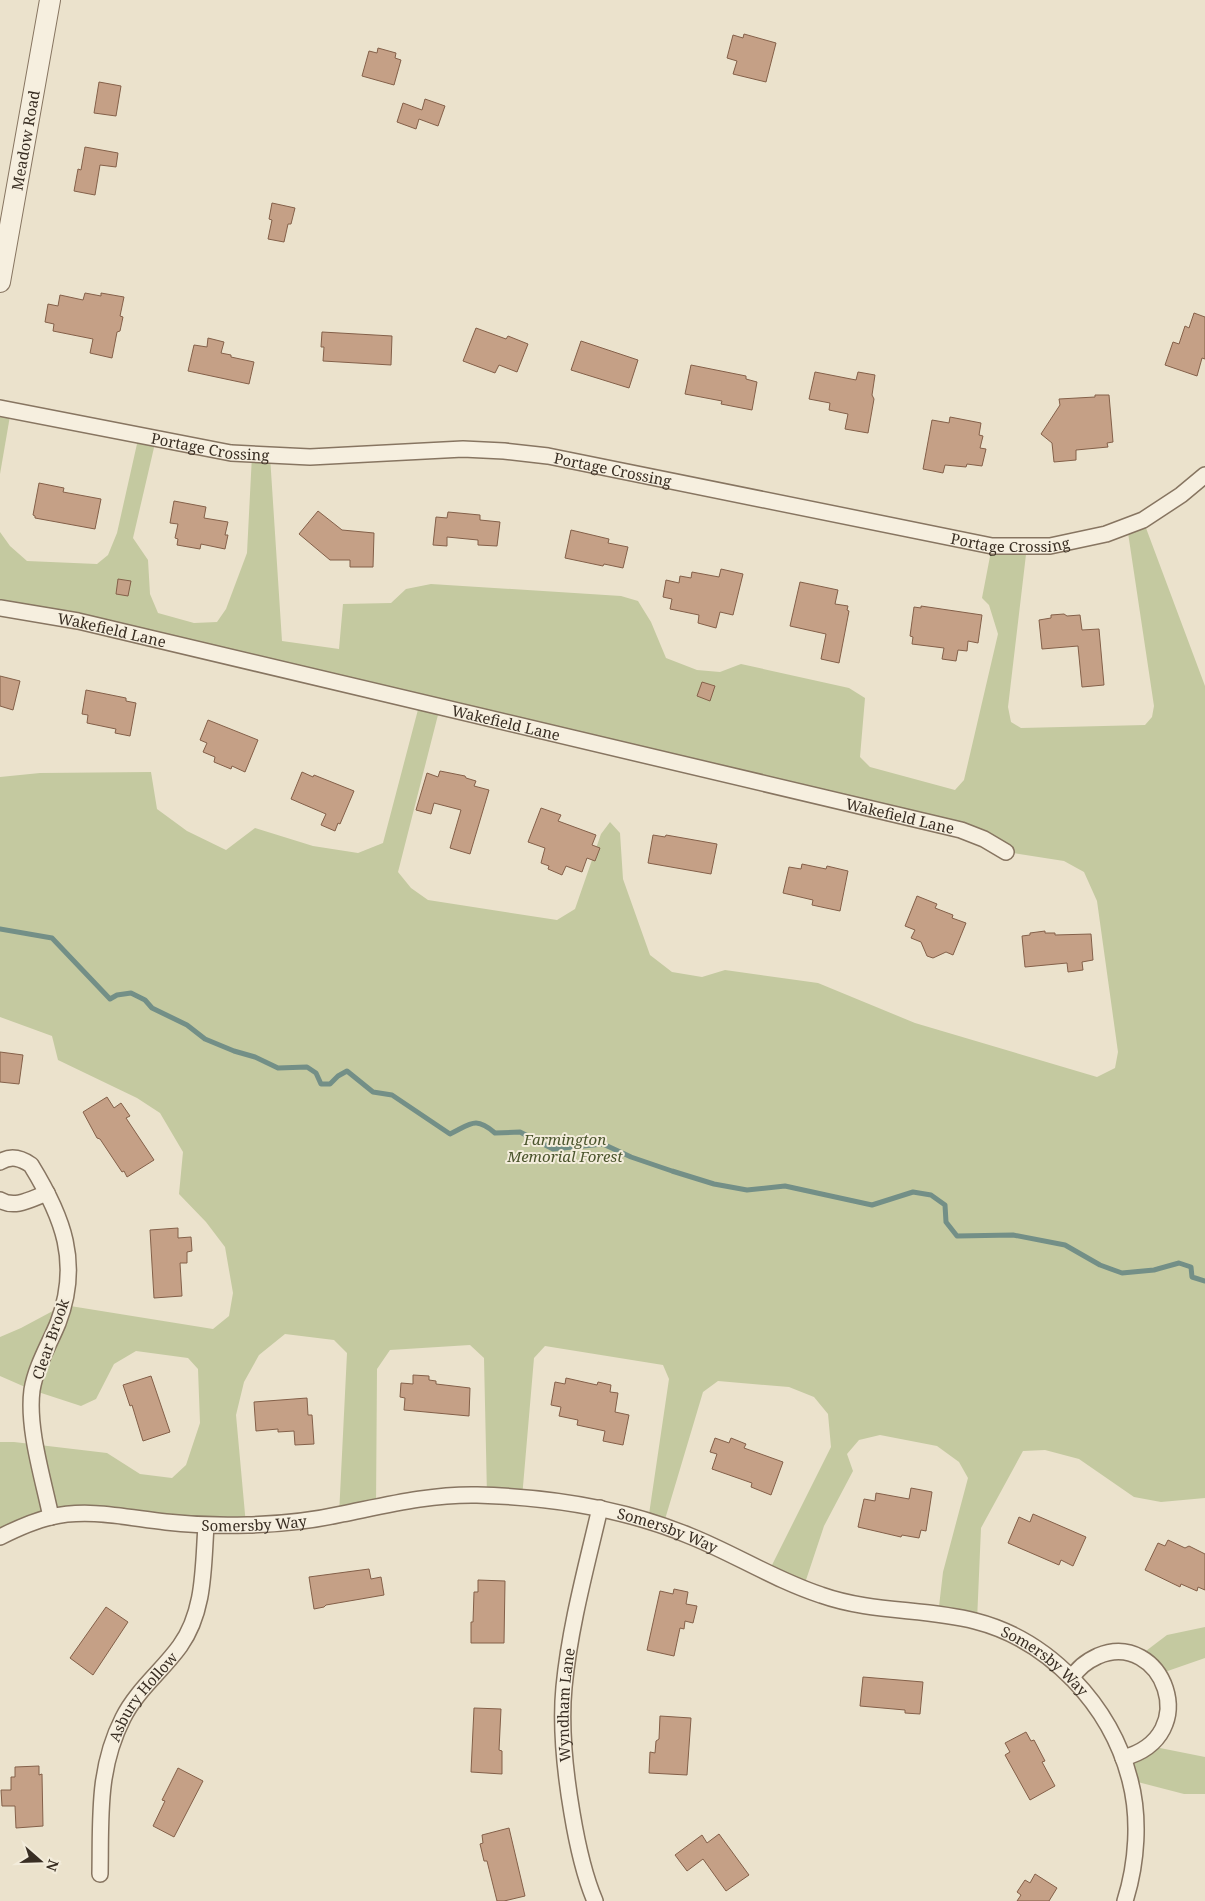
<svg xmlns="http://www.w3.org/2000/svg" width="1205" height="1901" viewBox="0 0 1205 1901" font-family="'Noto Serif',serif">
<rect width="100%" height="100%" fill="#ebe2cc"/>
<g fill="#c4c9a0" fill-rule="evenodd">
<polygon points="0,408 11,410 0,474"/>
<path d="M 139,435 L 156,439 L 133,538 L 148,560 L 150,594 L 158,613 L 194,623 L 217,622 L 226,609 L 247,553 L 252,455 L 270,456 L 282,641 L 339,649 L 343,604 L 391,603 L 406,589 L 431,584 L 621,596 L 638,601 L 651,622 L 666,658 L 697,670 L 720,672 L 741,664 L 849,688 L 865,698 L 860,757 L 870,767 L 955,790 L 964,780 L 998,634 L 989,605 L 982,598 L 992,546 L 1027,546 L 1008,707 L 1011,722 L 1021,728 L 1145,725 L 1152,717 L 1154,706 L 1127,526 L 1143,520 L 1205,686 L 1205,1498 L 1161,1502 L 1134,1497 L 1079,1459 L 1045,1450 L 1023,1451 L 981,1528 L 977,1621 L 938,1615 L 943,1572 L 968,1478 L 959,1462 L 937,1446 L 880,1435 L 859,1440 L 847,1454 L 853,1471 L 824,1526 L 803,1589 L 768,1573 L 831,1447 L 828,1414 L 814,1397 L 789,1387 L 718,1381 L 703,1392 L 663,1526 L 648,1521 L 669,1379 L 663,1365 L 545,1346 L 534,1358 L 522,1498 L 487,1496 L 484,1358 L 470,1345 L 390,1350 L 377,1369 L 376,1507 L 339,1515 L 347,1353 L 334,1340 L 285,1334 L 259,1355 L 244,1382 L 236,1415 L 246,1525 L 80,1514 L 0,1537 L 0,1442 L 14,1442 L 107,1453 L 140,1474 L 172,1478 L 186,1465 L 200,1423 L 198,1369 L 188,1358 L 136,1351 L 114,1364 L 96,1399 L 81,1406 L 32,1390 L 0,1376 L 0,1337 L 21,1328 L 64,1305 L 213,1329 L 229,1316 L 233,1293 L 225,1247 L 206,1222 L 179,1194 L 183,1152 L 160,1113 L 137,1098 L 58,1060 L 52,1036 L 0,1017 L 0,777 L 40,773 L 151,772 L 157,809 L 187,831 L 226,850 L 255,828 L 313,846 L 358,853 L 383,843 L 420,702 L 0,608 L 0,532 L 10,546 L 27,561 L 97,564 L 108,555 L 117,533 ZM 440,707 L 984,839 L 1006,852 L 1064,861 L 1084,872 L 1097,901 L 1118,1052 L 1115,1068 L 1097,1077 L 915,1023 L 818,983 L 725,970 L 702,977 L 672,972 L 650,955 L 623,879 L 620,833 L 610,822 L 601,834 L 575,909 L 557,920 L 428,900 L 411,888 L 398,872 Z"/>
<polygon points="1205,1627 1205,1658 1159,1674 1138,1657 1167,1635"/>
<polygon points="1150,1746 1205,1757 1205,1794 1184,1794 1130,1780 1123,1758"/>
</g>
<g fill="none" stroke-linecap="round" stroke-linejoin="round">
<path stroke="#738f87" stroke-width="5" d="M 0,929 L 52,938 L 110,999 L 117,995 L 131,993 L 145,1000 L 152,1008 L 187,1025 L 205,1039 L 234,1051 L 255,1057 L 278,1068 L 307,1067 L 316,1073 L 321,1084 L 330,1084 L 338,1076 L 347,1071 L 373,1092 L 392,1095 L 450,1134 C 471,1124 475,1116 495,1133 L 520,1132 L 553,1149 L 603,1144 L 631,1157 L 672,1171 L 714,1184 L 747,1190 L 785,1186 L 872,1205 L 913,1192 L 931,1195 L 945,1205 L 946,1222 L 957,1236 L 1013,1235 L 1065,1245 L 1100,1265 L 1122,1273 L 1154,1270 L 1179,1263 L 1191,1267 L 1192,1277 L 1205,1281"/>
</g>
<g fill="#c5a086" stroke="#846049">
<polygon points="744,34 776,43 766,82 733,74 737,61 727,58 733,35 743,38"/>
<polygon points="378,48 396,53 395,58 401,60 394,85 362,76 369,51 377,53"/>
<polygon points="99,82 121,86 116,116 94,113"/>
<polygon points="425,99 445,106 438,126 419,119 416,129 397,122 403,103 422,110"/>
<polygon points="85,147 118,153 116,167 100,165 95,195 74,191 78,169 81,170"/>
<polygon points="272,203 295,208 291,224 288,224 284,242 268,239 272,220 269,219"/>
<polygon points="85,293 101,296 101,293 124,297 120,316 123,317 120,331 117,332 112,358 90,353 93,339 53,331 54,324 45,322 48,304 58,306 60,295 83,300"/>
<polygon points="1194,313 1205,317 1205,359 1202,358 1197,376 1165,365 1173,342 1179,344 1185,326 1189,328"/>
<polygon points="476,328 506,339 508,336 528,344 517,372 499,365 495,373 463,361"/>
<polygon points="322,332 392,336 391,365 323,361 324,347 321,347"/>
<polygon points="208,338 224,342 221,353 231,355 231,357 254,362 249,384 188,371 194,345 207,347"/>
<polygon points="581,341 638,360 629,388 571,370"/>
<polygon points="691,365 746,376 746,379 757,382 752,410 721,404 722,401 685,394"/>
<polygon points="815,372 856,380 858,372 875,375 872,395 874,399 868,433 845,429 848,414 829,410 830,403 809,399"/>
<polygon points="1095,395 1109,395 1113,442 1107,443 1108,447 1076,450 1076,460 1054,462 1052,443 1041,434 1060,405 1059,399 1095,397"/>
<polygon points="950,417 981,423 979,435 983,436 980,448 986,449 982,466 967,464 966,467 945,465 943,473 923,469 932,420 949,423"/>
<polygon points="39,483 64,488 63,492 101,499 95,529 35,518 35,516 33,515"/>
<polygon points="174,501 206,507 204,518 228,522 225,535 228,535 225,549 201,544 200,549 177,545 178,539 175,538 178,524 170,523"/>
<polygon points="318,511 342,530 374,533 373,567 350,567 350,560 330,560 299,534"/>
<polygon points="448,512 480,515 480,520 500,522 497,546 478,545 478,540 447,537 447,546 433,545 436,517 447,518"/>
<polygon points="571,530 609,539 608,543 628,547 623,568 604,564 603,566 565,558"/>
<polygon points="721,569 743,574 733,615 720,612 716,628 698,623 699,615 670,609 672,599 663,597 666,580 679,583 680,576 691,578 692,572 719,577"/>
<polygon points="118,579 131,581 128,596 116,594"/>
<polygon points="800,582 838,590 835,604 848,606 847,610 849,611 839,663 821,659 826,634 790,626"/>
<polygon points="921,606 982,615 978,643 968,641 967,651 958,650 956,661 942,659 944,648 912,644 913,637 910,636 914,607 921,608"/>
<polygon points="1064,614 1067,616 1080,615 1082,630 1099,629 1104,685 1082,687 1078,646 1042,649 1039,620 1051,618 1051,615"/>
<polygon points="0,676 20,681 13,710 0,706"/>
<polygon points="702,682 715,686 710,701 697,696"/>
<polygon points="86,690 126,698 126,701 136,703 130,736 115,733 116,729 87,723 88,715 82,714"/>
<polygon points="208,720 258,740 245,772 232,766 231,769 214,762 215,757 203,752 207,743 200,740"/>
<polygon points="440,771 465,776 466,778 476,781 474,786 489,790 470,854 450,848 461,810 434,803 431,814 416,810 427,773 438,777"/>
<polygon points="302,772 313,777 314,775 354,791 340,824 338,823 335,831 321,825 326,814 291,799"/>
<polygon points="541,808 561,815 558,821 596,835 592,845 600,848 595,861 587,858 582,872 566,866 562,875 548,869 549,866 541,863 545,848 528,842"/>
<polygon points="653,835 665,837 666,835 717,844 711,874 648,863"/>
<polygon points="802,864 826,869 827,866 848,871 840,911 812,905 813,900 783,893 789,867 801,869"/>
<polygon points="917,896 937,904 935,908 953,915 952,918 966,923 953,955 946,952 933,958 927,956 921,942 911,938 915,930 905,926"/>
<polygon points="1045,931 1045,933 1055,933 1055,935 1091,934 1093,960 1082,962 1083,970 1068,972 1067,963 1025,967 1022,936 1030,935 1030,933"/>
<polygon points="0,1052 23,1055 19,1084 0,1082"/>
<polygon points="107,1097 114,1108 121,1103 130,1116 126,1118 154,1160 127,1177 124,1171 122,1172 100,1139 97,1138 83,1112"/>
<polygon points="178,1228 178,1238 191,1237 192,1251 187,1252 187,1263 180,1263 182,1296 154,1298 150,1230"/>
<polygon points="413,1375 429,1376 429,1380 436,1381 436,1384 470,1388 469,1416 404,1410 405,1398 400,1397 401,1383 413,1384"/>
<polygon points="151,1376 170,1432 143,1441 132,1405 130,1406 123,1385"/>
<polygon points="566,1378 597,1385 598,1382 611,1385 610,1392 618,1393 615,1412 629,1415 623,1445 603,1441 605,1431 577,1425 578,1420 559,1416 561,1407 551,1405 555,1382 565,1384"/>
<polygon points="307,1398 308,1415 312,1415 314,1444 295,1445 294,1431 278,1432 278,1429 256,1431 254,1402"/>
<polygon points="715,1438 729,1443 731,1438 746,1444 744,1448 783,1462 771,1495 751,1487 752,1483 712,1469 717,1454 710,1452"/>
<polygon points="911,1488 932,1492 926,1531 921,1530 919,1538 902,1535 901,1537 858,1527 864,1499 875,1501 876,1493 909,1499"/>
<polygon points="1033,1514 1086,1537 1073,1566 1061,1560 1059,1565 1008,1543 1019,1517 1030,1522"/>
<polygon points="1168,1540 1185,1548 1189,1546 1205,1554 1205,1590 1198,1587 1197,1591 1181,1584 1180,1587 1145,1570 1158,1543 1165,1546"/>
<polygon points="369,1569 371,1579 381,1577 384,1595 326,1605 324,1607 314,1609 309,1577"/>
<polygon points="478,1580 505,1581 504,1643 471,1643 471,1622 473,1622 474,1592 478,1592"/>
<polygon points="674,1589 688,1592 686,1604 697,1606 693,1623 685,1621 684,1629 680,1628 674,1656 647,1650 660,1591 673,1594"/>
<polygon points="106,1607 128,1622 93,1675 70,1658"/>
<polygon points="863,1677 923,1682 920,1714 905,1713 905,1710 860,1706"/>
<polygon points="474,1708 501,1709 499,1750 502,1751 502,1774 471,1772"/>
<polygon points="660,1716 691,1718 687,1775 649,1773 650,1752 655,1753 656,1741 659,1739"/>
<polygon points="1026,1732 1031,1741 1034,1740 1045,1761 1042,1762 1055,1786 1030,1800 1005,1755 1010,1752 1005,1743"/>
<polygon points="39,1766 39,1775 42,1774 43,1826 16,1828 15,1806 2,1806 1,1790 11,1790 11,1777 15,1777 15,1767"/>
<polygon points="178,1768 203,1781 174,1837 153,1826 165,1801 162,1800"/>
<polygon points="509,1828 525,1896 504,1901 497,1901 487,1861 484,1861 480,1844 483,1843 482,1835"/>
<polygon points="719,1834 749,1875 726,1891 703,1859 687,1871 675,1855 702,1835 707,1843"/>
<polygon points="1035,1874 1057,1888 1049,1901 1017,1901 1021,1895 1017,1892 1025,1880 1030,1883"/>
</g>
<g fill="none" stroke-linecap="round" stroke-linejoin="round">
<defs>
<g id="minor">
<path id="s1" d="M 0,408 L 231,453 L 310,457 L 463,449 L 504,451 L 548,456 L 992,546 L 1050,546 L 1106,534 L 1143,520 L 1181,495 L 1205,475"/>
<path id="s2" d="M 0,608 L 78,621 L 961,830 L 984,839 L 1006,852"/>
<path d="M 0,1162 C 11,1155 21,1158 31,1165 C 63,1217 81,1263 58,1323 C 49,1345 36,1366 32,1390 C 27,1428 43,1478 51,1517"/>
<path d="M 0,1200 C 15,1209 31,1199 47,1193"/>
<path id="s3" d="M 0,1537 C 16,1529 33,1521 51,1517 C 88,1508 129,1518 166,1522 C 193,1525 220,1526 248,1525 C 279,1524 311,1521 342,1514 C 387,1505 431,1494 477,1495 C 550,1497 623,1508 690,1536 C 735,1554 775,1580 821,1595 C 872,1613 924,1608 975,1621 C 1050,1640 1111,1706 1130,1780 C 1140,1818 1137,1863 1125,1901"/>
<path d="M 1072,1678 C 1078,1667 1087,1661 1098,1656 C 1162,1629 1205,1736 1123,1758"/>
<path id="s4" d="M 100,1874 C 101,1818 97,1769 123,1718 C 137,1690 162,1671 180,1646 C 205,1611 203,1567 206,1526"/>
<path id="s5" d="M 595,1901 C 583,1873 577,1843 572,1813 C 565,1772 560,1729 564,1687 C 570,1626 586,1568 600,1508"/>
</g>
<g id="tertiary">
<path id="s6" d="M 0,282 L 50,0"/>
</g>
</defs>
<use href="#minor" stroke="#877561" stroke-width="18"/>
<use href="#tertiary" stroke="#877561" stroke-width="22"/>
<use href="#minor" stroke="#f6efdf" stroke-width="15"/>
<use href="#tertiary" stroke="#f6efdf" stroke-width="20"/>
</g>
<g text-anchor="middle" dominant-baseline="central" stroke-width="4" stroke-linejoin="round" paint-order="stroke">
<g font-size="15" fill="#392e23" stroke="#f3ecdb">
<text stroke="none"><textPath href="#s6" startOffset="144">Meadow Road</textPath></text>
<text stroke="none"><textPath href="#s1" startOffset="214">Portage Crossing</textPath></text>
<text stroke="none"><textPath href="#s1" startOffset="619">Portage Crossing</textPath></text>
<text stroke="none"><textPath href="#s1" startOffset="1024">Portage Crossing</textPath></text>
<text stroke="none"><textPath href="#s2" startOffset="114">Wakefield Lane</textPath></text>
<text stroke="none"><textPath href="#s2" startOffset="519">Wakefield Lane</textPath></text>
<text stroke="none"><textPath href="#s2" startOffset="924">Wakefield Lane</textPath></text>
<text transform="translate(50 1339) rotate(-71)">Clear Brook</text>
<text stroke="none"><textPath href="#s3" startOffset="259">Somersby Way</textPath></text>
<text stroke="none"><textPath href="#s3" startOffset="679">Somersby Way</textPath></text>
<text stroke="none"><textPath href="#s3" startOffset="1084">Somersby Way</textPath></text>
<text stroke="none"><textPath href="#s4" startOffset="188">Asbury Hollow</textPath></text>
<text stroke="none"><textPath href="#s5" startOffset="200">Wyndham Lane</textPath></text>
</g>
<g font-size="15" font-style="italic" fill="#4a542c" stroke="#f3ecdb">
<text x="565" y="1139">Farmington<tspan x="565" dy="17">Memorial Forest</tspan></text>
</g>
</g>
<g transform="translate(40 1861) rotate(110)" stroke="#f3ecdb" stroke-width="4" paint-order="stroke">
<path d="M0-4L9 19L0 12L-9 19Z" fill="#392e23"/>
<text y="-8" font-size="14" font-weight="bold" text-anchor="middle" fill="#392e23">N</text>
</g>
</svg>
